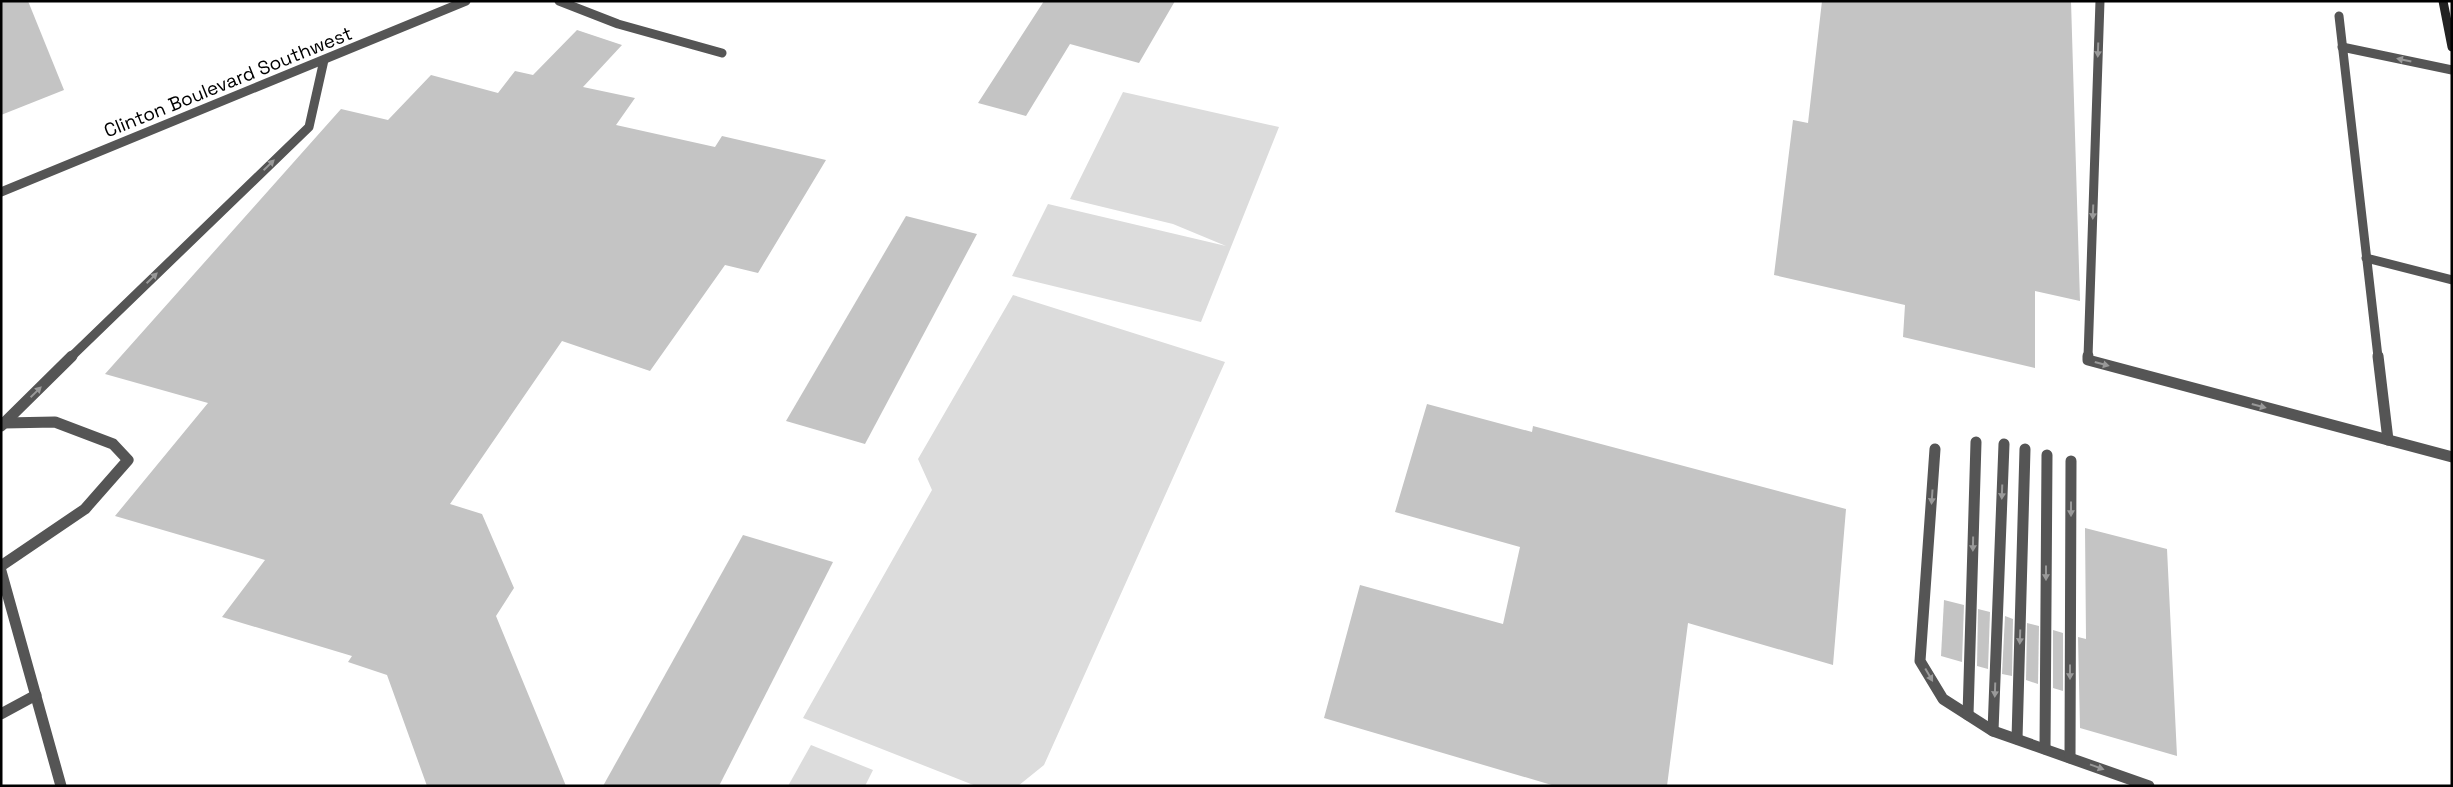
<svg xmlns="http://www.w3.org/2000/svg" width="2453" height="787" viewBox="0 0 2453 787" font-family="'Space Grotesk',sans-serif">
<rect width="100%" height="100%" fill="#fff"/>
<g fill="#dcdcdc">
<polygon points="1123,92 1279,127 1201,322 1012,276 1048,204 1226,246 1173,224 1070,199"/>
<polygon points="1013,295 1225,362 1044,765 1018,786 976,786 803,718 932,490 918,459"/>
<polygon points="811,745 873,770 865,786 788,786"/>
</g>
<g fill="#c4c4c4">
<polygon points="1,1 28,1 64,90 1,115"/>
<polygon points="1044,1 1175,1 1139,63 1070,44 1026,116 978,103"/>
<polygon points="1822,1 2071,1 2080,301 2035,291 2035,368 1903,337 1905,305 1774,275 1793,120 1808,123"/>
<polygon points="577,30 622,45 583,87 635,98 616,125 715,147 722,136 826,160 758,273 725,265 650,371 562,341 450,504 482,514 514,588 496,616 566,786 427,786 387,675 348,662 352,656 222,617 265,560 115,516 208,403 105,374 341,109 388,120 431,75 498,93 515,71 533,75"/>
<polygon points="906,216 977,234 865,444 786,421"/>
<polygon points="1427,404 1532,432 1533,426 1846,509 1833,665 1688,623 1667,786 1555,786 1324,718 1360,585 1503,624 1520,547 1395,512"/>
<polygon points="2085,528 2167,549 2177,756 2080,728 2078,637 2086,639"/>
<polygon points="743,535 833,562 719,786 603,786"/>
<polygon points="1944,600 1964,605 1962,662 1941,656"/>
<polygon points="1978,609 1990,612 1988,669 1977,666"/>
<polygon points="2005,616 2013,619 2012,676 2002,674"/>
<polygon points="2027,623 2039,626 2038,684 2026,680"/>
<polygon points="2053,630 2063,633 2063,691 2053,688"/>
</g>
<g fill="none" stroke-linecap="round" stroke-linejoin="round">
<g stroke="#555" stroke-width="9">
<polyline points="559,1 618,24 722,53"/>
<polyline points="2339,16 2378,357"/>
<polyline points="2342,47 2452,70"/>
<polyline points="2366,258 2452,280"/>
<polyline points="71,357 309,127 324,60"/>
<polyline points="2088,357 2100,1"/>
</g>
<g stroke="#555" stroke-width="11">
<polyline points="2088,356 2088,360 2452,457"/>
<polyline points="2378,356 2388,440"/>
<polyline points="1,426 72,356"/>
<polyline points="1935,449 1920,661 1943,699 1993,731 2149,786"/>
<polyline points="1,566 85,509 128,460 113,444 55,422 4,423"/>
<polyline points="1968,715 1976,442"/>
<polyline points="1993,731 2004,444"/>
<polyline points="2017,739 2025,449"/>
<polyline points="2045,749 2047,455"/>
<polyline points="2070,758 2071,461"/>
</g>
<polyline stroke="#555" stroke-width="9" points="1,192 466,1"/>
<g stroke="#555" stroke-width="11">
<polyline points="1,571 61,786"/>
<polyline points="1,714 36,695"/>
</g>
<polyline stroke="#222" stroke-width="9" points="2443,1 2452,47"/>
</g>
<defs><path id="oneway-solid" d="M-6-.8H1V-3.2L6.5 0L1 3.2V.8H-6Z" transform="scale(1.25)"/></defs>
<g fill="#999">
<use href="#oneway-solid" transform="translate(2098 50) rotate(92)"/>
<use href="#oneway-solid" transform="translate(2404 60) rotate(-168)"/>
<use href="#oneway-solid" transform="translate(269 165) rotate(-44)"/>
<use href="#oneway-solid" transform="translate(2093 212) rotate(92)"/>
<use href="#oneway-solid" transform="translate(152 278) rotate(-44)"/>
<use href="#oneway-solid" transform="translate(2102 364) rotate(15)"/>
<use href="#oneway-solid" transform="translate(36 392) rotate(-44)"/>
<use href="#oneway-solid" transform="translate(2259 406) rotate(15)"/>
<use href="#oneway-solid" transform="translate(2002 492) rotate(92)"/>
<use href="#oneway-solid" transform="translate(1932 497) rotate(94)"/>
<use href="#oneway-solid" transform="translate(2071 509) rotate(90)"/>
<use href="#oneway-solid" transform="translate(1973 544) rotate(91)"/>
<use href="#oneway-solid" transform="translate(2046 573) rotate(90)"/>
<use href="#oneway-solid" transform="translate(2020 637) rotate(92)"/>
<use href="#oneway-solid" transform="translate(2070 672) rotate(90)"/>
<use href="#oneway-solid" transform="translate(1929 675) rotate(60)"/>
<use href="#oneway-solid" transform="translate(1995 690) rotate(92)"/>
<use href="#oneway-solid" transform="translate(2097 767) rotate(20)"/>
</g>
<g text-anchor="middle" dominant-baseline="central" stroke-width="4.5" stroke-linejoin="round" paint-order="stroke">
<g font-size="19" fill="#000" stroke="#fff">
<text transform="translate(228 82) rotate(-22)">Clinton Boulevard Southwest</text>
</g>
</g>
<rect width="2453" height="787" fill="none" stroke="#000000" stroke-width="5"/>
</svg>
